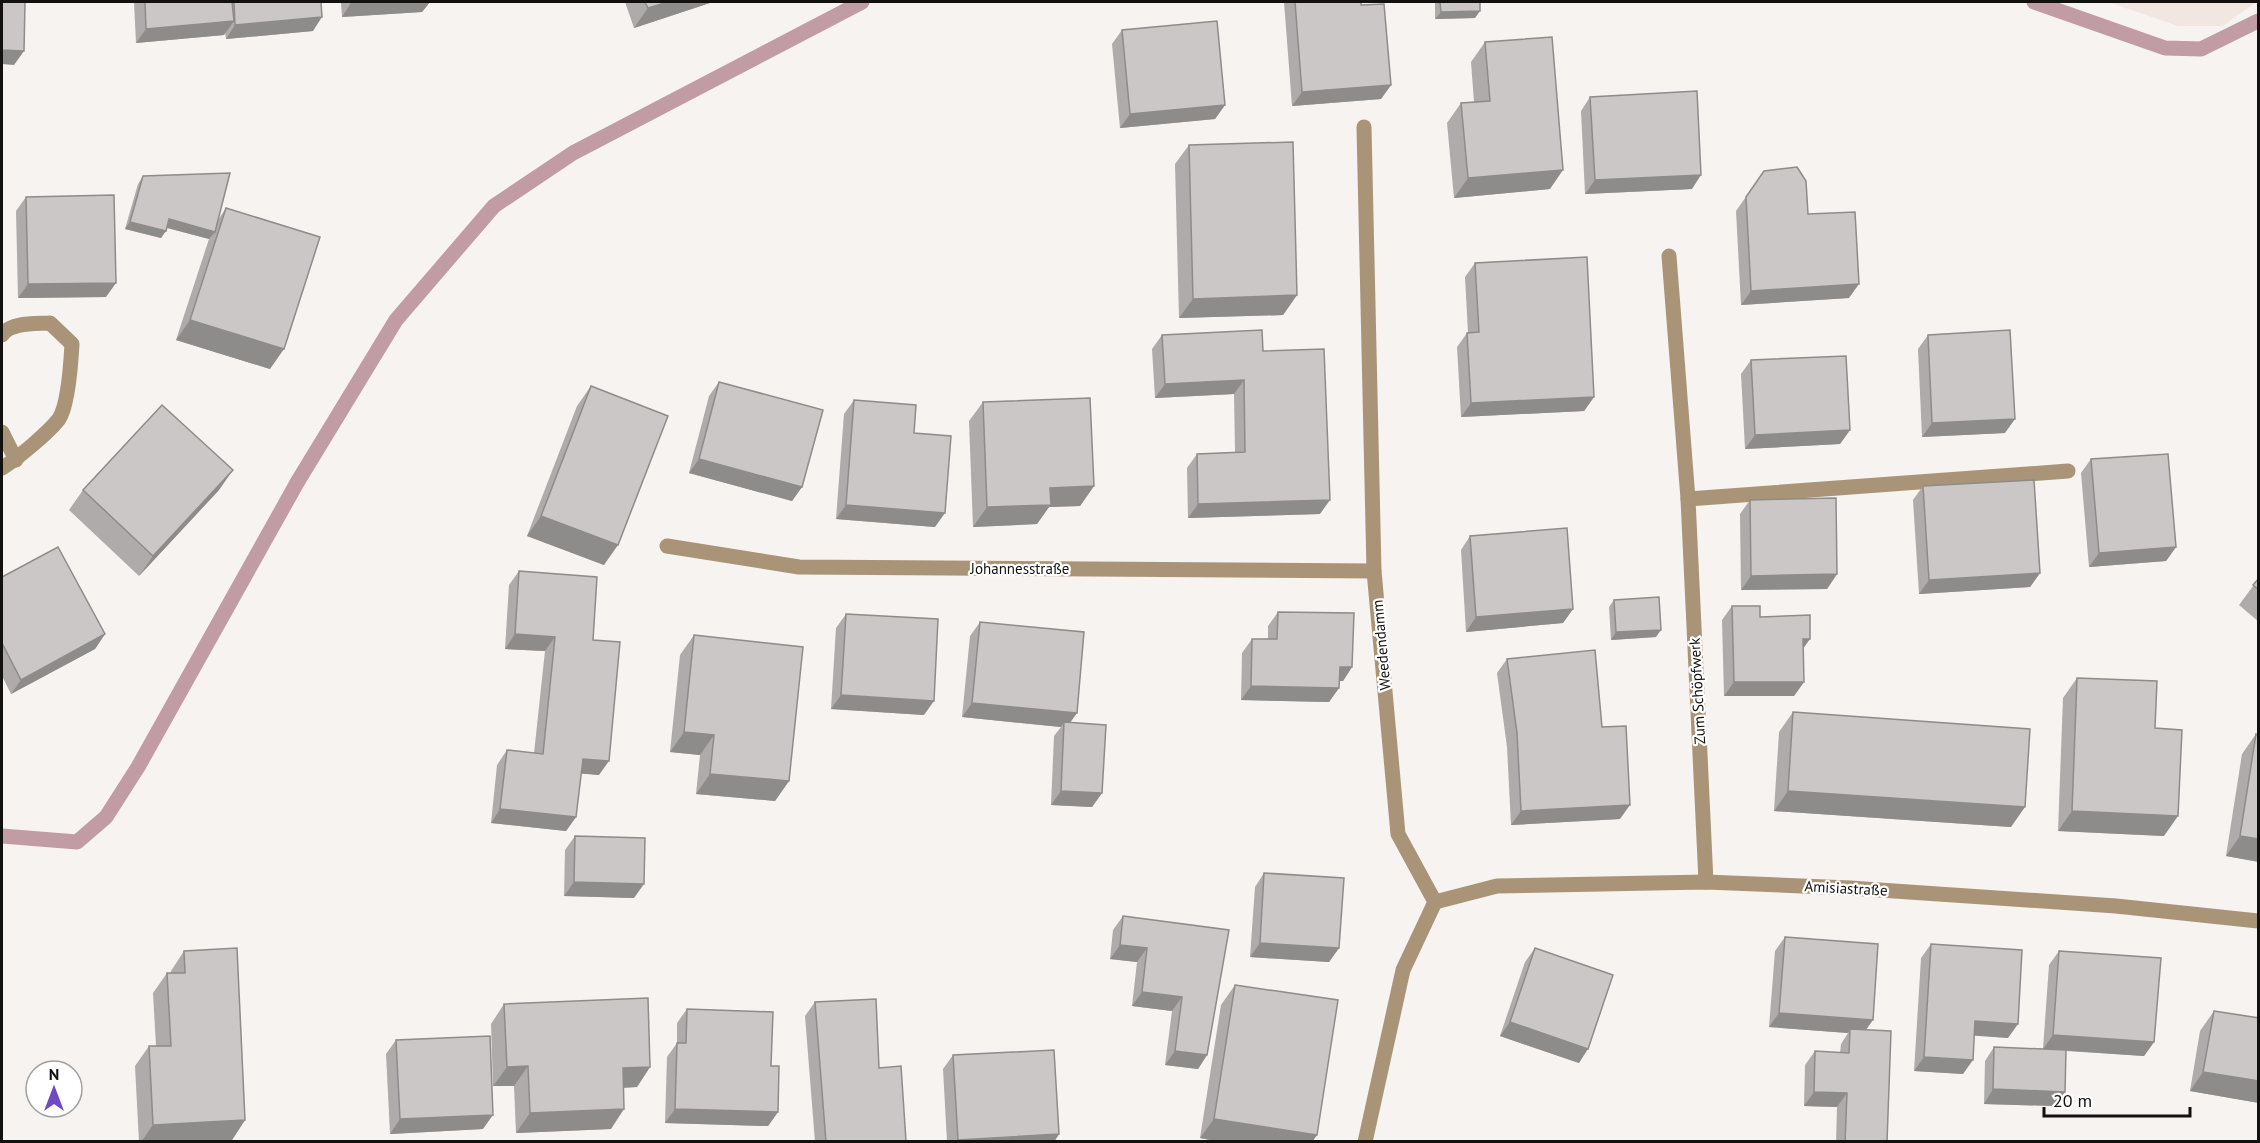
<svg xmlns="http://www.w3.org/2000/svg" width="2260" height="1143" viewBox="0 0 2260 1143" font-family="'PT Sans',sans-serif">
<rect width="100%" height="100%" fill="#f7f3f1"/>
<polygon fill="#f2e6e0" points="2108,2 2256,2 2223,26 2178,26"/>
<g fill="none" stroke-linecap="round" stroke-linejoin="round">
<g stroke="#c29ca4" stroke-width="15">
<polyline points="2034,2 2165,48 2201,49 2258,21"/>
<polyline points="2,836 77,842 106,817 138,767 298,481 396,320 494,206 573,153 862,2"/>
</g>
<g stroke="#aa9478" stroke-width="15">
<polyline points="1364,127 1374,571 1398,834 1435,902 1403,970 1365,1142"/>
<polyline points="1669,256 1688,499 1706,882"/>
<path d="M 2,335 C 10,322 36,324 50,323 L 72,344 C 71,362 68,405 59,419 C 48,433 17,459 2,468"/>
<polyline points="2,432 16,460"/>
<polyline points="1688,499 2068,471"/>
<polyline points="667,546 799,567 1374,571"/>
<polyline points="1435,902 1497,886 1706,882 1850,888 2116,906 2258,921"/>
</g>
</g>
<g fill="#afabaa">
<polygon points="134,2 321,2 313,31 226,39 225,32 224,35 136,43"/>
<polygon points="341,2 430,2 422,12 342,17"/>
<polygon points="625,2 713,2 634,28"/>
<polygon points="1284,2 1361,2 1361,5 1391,85 1381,99 1292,106"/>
<polygon points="1435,2 1480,2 1475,18 1435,19"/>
<polygon points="1122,30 1225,105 1215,119 1120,128 1112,44"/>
<polygon points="1485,42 1550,189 1454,198 1447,123 1461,103 1474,102 1471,62"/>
<polygon points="1590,97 1692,189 1585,194 1581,111"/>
<polygon points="1189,145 1297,295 1283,315 1179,318 1175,164"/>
<polygon points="1764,171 1808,214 1849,298 1741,305 1736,211"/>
<polygon points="143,176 218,220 226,208 270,369 176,340 209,239 167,228 161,238 125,229 138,184"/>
<polygon points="26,197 106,297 18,298 16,211"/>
<polygon points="1475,263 1594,397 1584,411 1461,417 1457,347 1467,333 1468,333 1465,277"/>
<polygon points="1162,335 1263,351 1320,514 1188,518 1187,468 1197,454 1235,452 1234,394 1155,398 1152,349"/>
<polygon points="1928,335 2005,433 1922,437 1918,349"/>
<polygon points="1751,360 1850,430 1840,444 1745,449 1741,374"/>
<polygon points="719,382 802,487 792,501 689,473 709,396"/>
<polygon points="591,386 604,565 527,536 577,406"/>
<polygon points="854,400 914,433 935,527 836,519 844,414"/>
<polygon points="983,402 1094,486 1080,506 1049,507 1037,524 973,527 969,421"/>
<polygon points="2091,459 2176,547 2166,561 2089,567 2081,473"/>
<polygon points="1923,486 2040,573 2030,587 1919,594 1913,500"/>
<polygon points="83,490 219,490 139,576 69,510"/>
<polygon points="1750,500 1837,574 1827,589 1741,590 1740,514"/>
<polygon points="1470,536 1573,609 1563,623 1466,632 1461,550"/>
<polygon points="519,571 593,640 599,775 581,773 576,817 566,831 491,823 497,765 507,750 534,753 545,651 505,649 509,585"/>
<polygon points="2,577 105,634 95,649 11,694 2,676"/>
<polygon points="2259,578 2259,622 2239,605"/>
<polygon points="1614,600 1656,637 1611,640 1609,607"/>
<polygon points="1732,606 1760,617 1803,649 1804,682 1794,696 1724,696 1722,620"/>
<polygon points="1278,612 1352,667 1343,681 1339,681 1339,688 1329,702 1241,700 1242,653 1252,639 1268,639 1268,626"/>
<polygon points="846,614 924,715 831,709 836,628"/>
<polygon points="980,622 1070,722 1102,793 1092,807 1051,805 1054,736 1061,727 962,717 970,636"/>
<polygon points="694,635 789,781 775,801 696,794 700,755 670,752 680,655"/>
<polygon points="1507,659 1602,727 1620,819 1511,825 1507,747 1497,673"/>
<polygon points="2077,678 2155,728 2164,836 2058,831 2063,698"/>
<polygon points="1793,712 2011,827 1774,811 1779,732"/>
<polygon points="2256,734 2259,862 2226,856 2242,754"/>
<polygon points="575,836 634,898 564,896 565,850"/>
<polygon points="1264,873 1339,948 1329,962 1250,957 1255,887"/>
<polygon points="1123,916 1229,930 1207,1055 1198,1069 1165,1065 1172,1011 1132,1006 1137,962 1110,959 1113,930"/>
<polygon points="1785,937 1866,1030 1887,1142 1836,1142 1837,1107 1804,1106 1805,1065 1815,1051 1840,1053 1841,1044 1848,1033 1769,1027 1775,951"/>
<polygon points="1931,944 2008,1038 1974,1035 1963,1074 1914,1071 1921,958"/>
<polygon points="1535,948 1579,1063 1500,1036 1525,962"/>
<polygon points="184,951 245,1120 232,1140 204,1142 139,1142 135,1066 149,1046 156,1046 153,993 167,973 171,973 171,971"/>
<polygon points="2059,951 2154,1042 2144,1056 2066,1051 2065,1092 2055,1106 1984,1104 1985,1061 1994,1047 2043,1049 2049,965"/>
<polygon points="1235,985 1317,1135 1312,1142 1220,1142 1200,1138 1221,1005"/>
<polygon points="815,1002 879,1068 906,1141 815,1142 805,1016"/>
<polygon points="504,1004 650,1067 637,1087 624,1088 611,1129 516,1133 514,1086 493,1086 491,1024"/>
<polygon points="687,1009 771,1066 778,1112 768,1126 665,1123 667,1057 677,1043 677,1023"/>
<polygon points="2214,1011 2259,1018 2259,1103 2190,1091 2200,1031"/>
<polygon points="396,1040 483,1129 390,1134 386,1054"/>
<polygon points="953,1055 1059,1134 1054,1142 947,1142 943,1069"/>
</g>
<g fill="#8e8b8b">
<polygon points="371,2 430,2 422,12 342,17 351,3"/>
<polygon points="668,2 713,2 634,28 648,8"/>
<polygon points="1480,11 1475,18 1435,19 1441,12"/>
<polygon points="322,17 313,31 226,39 235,25"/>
<polygon points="234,21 224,35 136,43 146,29"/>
<polygon points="2,50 24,51 14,65 2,64"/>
<polygon points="1391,85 1381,99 1292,106 1302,92"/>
<polygon points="1225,105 1215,119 1120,128 1130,114"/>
<polygon points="1563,170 1550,189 1454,198 1468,178"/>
<polygon points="1701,175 1692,189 1585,194 1595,180"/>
<polygon points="169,219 215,232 209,239 164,227"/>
<polygon points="130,222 166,231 161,238 125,229"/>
<polygon points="116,283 106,297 18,298 28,284"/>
<polygon points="1859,284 1849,298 1741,305 1751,291"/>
<polygon points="1297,295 1283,315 1179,318 1193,299"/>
<polygon points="190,320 284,349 270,369 176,340"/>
<polygon points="1244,380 1234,394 1155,398 1165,384"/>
<polygon points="1594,397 1584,411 1461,417 1471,403"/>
<polygon points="2015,419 2005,433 1922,437 1932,423"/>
<polygon points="1850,430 1840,444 1745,449 1755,435"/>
<polygon points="699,459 802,487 792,501 689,473"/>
<polygon points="233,470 219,490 139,576 153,556"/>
<polygon points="1094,486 1080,506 1049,507 1037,524 973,527 987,507 1050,488"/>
<polygon points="1330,500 1320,514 1188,518 1198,504"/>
<polygon points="846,505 945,513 935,527 836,519"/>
<polygon points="541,516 618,545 604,565 527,536"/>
<polygon points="2176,547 2166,561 2089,567 2099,553"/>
<polygon points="2040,573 2030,587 1919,594 1929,580"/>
<polygon points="1837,574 1827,589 1741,590 1751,576"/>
<polygon points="1573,609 1563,623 1466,632 1476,617"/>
<polygon points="1661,630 1656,637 1611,640 1616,632"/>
<polygon points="105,634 95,649 11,694 21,680"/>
<polygon points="515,634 555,637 545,651 505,649"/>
<polygon points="1803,639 1810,639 1800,653"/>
<polygon points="1340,667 1352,667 1343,681 1330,681"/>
<polygon points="1734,682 1804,682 1794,696 1724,696"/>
<polygon points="1251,686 1339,688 1329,702 1241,700"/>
<polygon points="841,695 934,701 924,715 831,709"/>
<polygon points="972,703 1077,713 1067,727 1064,722 1061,727 962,717"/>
<polygon points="684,732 714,735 700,755 670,752"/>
<polygon points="583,759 609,761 599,775 573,773"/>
<polygon points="710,774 789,781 775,801 696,794"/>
<polygon points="1061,791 1102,793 1092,807 1051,805"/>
<polygon points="1788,791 2025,807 2011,827 1774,811"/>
<polygon points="1630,805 1620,819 1511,825 1521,811"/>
<polygon points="500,809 576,817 566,831 491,823"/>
<polygon points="2072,811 2178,816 2164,836 2058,831"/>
<polygon points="2240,836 2259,839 2259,862 2226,856"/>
<polygon points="574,882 644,884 634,898 564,896"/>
<polygon points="1260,943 1339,948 1329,962 1250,957"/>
<polygon points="1120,945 1147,948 1137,962 1110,959"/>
<polygon points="1142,992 1182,997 1172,1011 1132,1006"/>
<polygon points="1779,1013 1873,1020 1863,1034 1850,1029 1848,1033 1769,1027"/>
<polygon points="1975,1021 2018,1024 2008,1038 1965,1035"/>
<polygon points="1510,1022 1588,1049 1579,1063 1500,1036"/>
<polygon points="2053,1035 2154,1042 2144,1056 2043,1049"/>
<polygon points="1175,1051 1207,1055 1198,1069 1165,1065"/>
<polygon points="1924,1057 1973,1060 1963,1074 1914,1071"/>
<polygon points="528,1066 514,1086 493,1086 507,1067"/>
<polygon points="650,1067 637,1087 609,1088 623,1068"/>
<polygon points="2203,1072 2259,1081 2259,1103 2190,1091"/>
<polygon points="1993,1089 2065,1092 2055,1106 1984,1104"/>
<polygon points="1814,1092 1847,1093 1837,1107 1804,1106"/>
<polygon points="624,1109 611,1129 516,1133 530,1113"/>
<polygon points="675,1109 778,1112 768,1126 665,1123"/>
<polygon points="493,1115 483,1129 390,1134 400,1119"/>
<polygon points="1214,1119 1317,1135 1312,1142 1220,1142 1200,1138"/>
<polygon points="245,1120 232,1140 204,1142 141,1142 153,1125"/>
<polygon points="1059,1134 1054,1142 956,1142 958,1140"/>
</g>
<g fill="#cbc7c6" stroke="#8e8b8b" stroke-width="1.5">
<polygon points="2,2 25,2 24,51 2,50"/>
<polygon points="145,2 232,2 234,21 146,29"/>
<polygon points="234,2 321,2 322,17 235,25"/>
<polygon points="351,2 371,2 351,3"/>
<polygon points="645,2 668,2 648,8"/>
<polygon points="1295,2 1361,2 1361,5 1384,4 1391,85 1302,92"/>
<polygon points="1440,2 1480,2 1480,11 1441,12"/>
<polygon points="1217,21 1225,105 1130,114 1122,30"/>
<polygon points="1552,37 1563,170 1468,178 1461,103 1490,101 1485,42"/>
<polygon points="1697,91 1701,175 1595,180 1590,97"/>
<polygon points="1293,142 1297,295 1193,299 1189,145"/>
<polygon points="1797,167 1806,181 1808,214 1855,212 1859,284 1751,291 1746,197 1764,171"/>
<polygon points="230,173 215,232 169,219 166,231 130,222 143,176"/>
<polygon points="114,195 116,283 28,284 26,197"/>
<polygon points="226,208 320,237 284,349 190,320"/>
<polygon points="1587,257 1594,397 1471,403 1467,333 1479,332 1475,263"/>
<polygon points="1262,330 1263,351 1324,349 1330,500 1198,504 1197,454 1245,452 1244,380 1165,384 1162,335"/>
<polygon points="2010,330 2015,419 1932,423 1928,335"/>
<polygon points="1846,356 1850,430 1755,435 1751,360"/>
<polygon points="719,382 823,410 802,487 699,459"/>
<polygon points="591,386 668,416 618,545 541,516"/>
<polygon points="1090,398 1094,486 1050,488 1051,505 987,507 983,402"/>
<polygon points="854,400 916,405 914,433 951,436 945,513 846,505"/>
<polygon points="162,405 233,470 153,556 83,490"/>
<polygon points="2168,454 2176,547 2099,553 2091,459"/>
<polygon points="2034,480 2040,573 1929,580 1923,486"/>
<polygon points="1836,498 1837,574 1751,576 1750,500"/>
<polygon points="1567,528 1573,609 1476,617 1470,536"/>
<polygon points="58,547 105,634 21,680 2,643 2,577"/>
<polygon points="519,571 597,577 593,640 620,642 609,761 583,759 576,817 500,809 507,750 543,754 555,637 515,634"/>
<polygon points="2259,578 2259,590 2253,585"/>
<polygon points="1659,597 1661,630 1616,632 1614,600"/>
<polygon points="1732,606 1760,606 1760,617 1810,615 1810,639 1803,639 1804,682 1734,682"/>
<polygon points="1278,612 1354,613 1352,667 1340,667 1339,688 1251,686 1252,639 1277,639"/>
<polygon points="846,614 938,619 934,701 841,695"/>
<polygon points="980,622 1084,632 1077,713 972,703"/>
<polygon points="694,635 803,647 789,781 710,774 714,735 684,732"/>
<polygon points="1595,650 1602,727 1626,726 1630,805 1521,811 1517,733 1507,659"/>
<polygon points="2077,678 2157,681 2155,728 2182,730 2178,816 2072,811"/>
<polygon points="1793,712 2030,729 2025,807 1788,791"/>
<polygon points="1064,722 1106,725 1102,793 1061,791"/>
<polygon points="2256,734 2259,735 2259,839 2240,836"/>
<polygon points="575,836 645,838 644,884 574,882"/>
<polygon points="1264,873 1344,878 1339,948 1260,943"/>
<polygon points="1123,916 1229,930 1207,1055 1175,1051 1182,997 1142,992 1147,948 1120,945"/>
<polygon points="1785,937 1878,944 1873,1020 1779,1013"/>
<polygon points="1931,944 2022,950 2018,1024 1975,1021 1973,1060 1924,1057"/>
<polygon points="237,948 245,1120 153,1125 149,1046 171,1046 167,973 185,973 184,951"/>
<polygon points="1535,948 1613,975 1588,1049 1510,1022"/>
<polygon points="2059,951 2161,958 2154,1042 2053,1035"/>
<polygon points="1235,985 1338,1000 1317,1135 1214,1119"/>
<polygon points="648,998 650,1067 623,1068 624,1109 530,1113 528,1066 507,1067 504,1004"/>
<polygon points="876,999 879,1068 901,1066 906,1141 826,1142 815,1002"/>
<polygon points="687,1009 773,1012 771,1066 779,1066 778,1112 675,1109 677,1043 686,1043"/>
<polygon points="2214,1011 2259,1018 2259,1081 2203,1072"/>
<polygon points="1850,1029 1891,1031 1887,1142 1845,1142 1847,1093 1814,1092 1815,1051 1849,1053"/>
<polygon points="490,1036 493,1115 400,1119 396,1040"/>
<polygon points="1994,1047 2066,1050 2065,1092 1993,1089"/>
<polygon points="1054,1050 1059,1134 958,1140 953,1055"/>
</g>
<g text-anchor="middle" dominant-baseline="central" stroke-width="4.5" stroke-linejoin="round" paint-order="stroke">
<g font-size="15" fill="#121110" stroke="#fff">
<text x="1020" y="568">Johannesstraße</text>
<text transform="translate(1381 645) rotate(-95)">Weedendamm</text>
<text transform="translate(1697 691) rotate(-93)">Zum Schöpfwerk</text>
<text transform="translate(1846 888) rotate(3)">Amisiastraße</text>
</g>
</g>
<rect width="2260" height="1143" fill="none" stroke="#121110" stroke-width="6"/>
<g transform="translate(54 1089)"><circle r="28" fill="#ffffff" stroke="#a0a09f" stroke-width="1.5"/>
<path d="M0-4.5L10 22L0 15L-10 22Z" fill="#704ac3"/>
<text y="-9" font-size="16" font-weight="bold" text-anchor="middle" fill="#121110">N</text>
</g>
<path d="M2044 1107v9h146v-9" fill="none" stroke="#121110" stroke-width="3"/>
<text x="2053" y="1107" font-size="18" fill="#121110" stroke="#ffffff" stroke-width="4.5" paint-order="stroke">20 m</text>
</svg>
